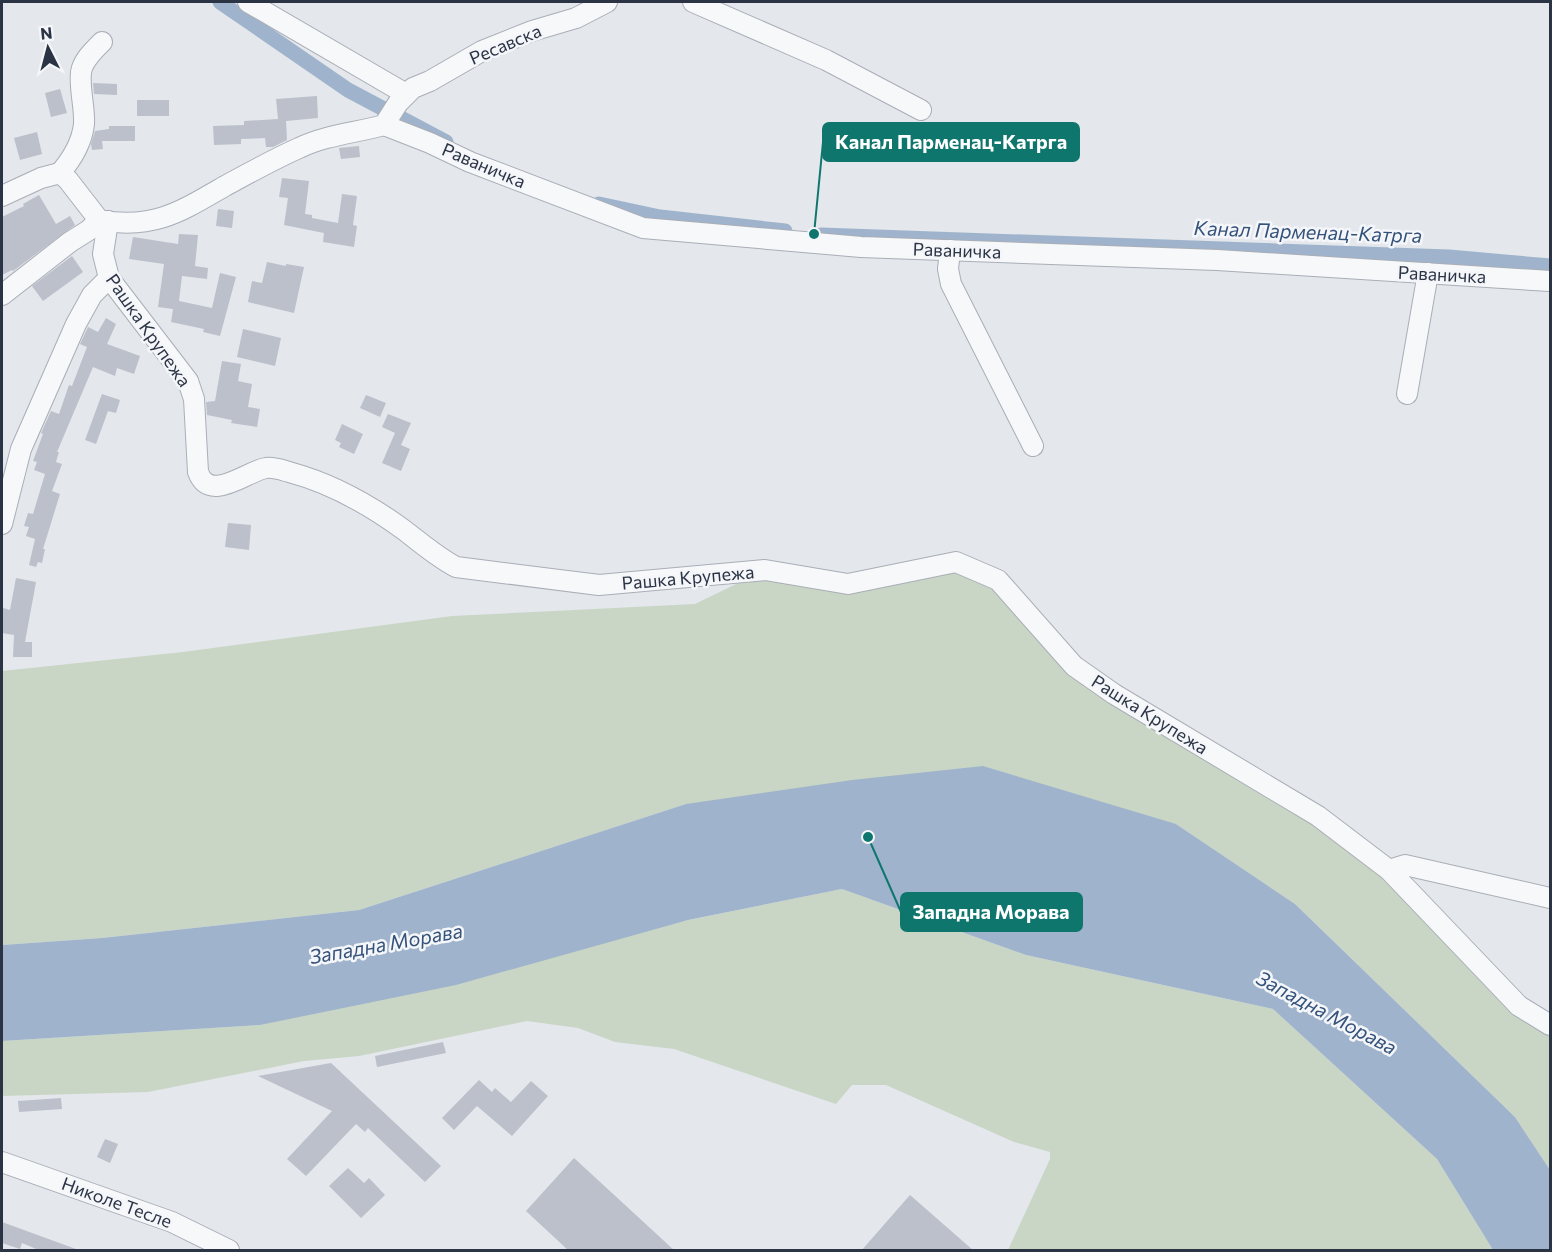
<svg xmlns="http://www.w3.org/2000/svg" width="1552" height="1252" viewBox="0 0 1552 1252" font-family="Commissioner,sans-serif">
<rect width="100%" height="100%" fill="#e4e7ec"/>
<g fill="#c9d6c5">
<polygon points="956,562 998,580 1074,667 1318,816 1550,1025 1550,1170 1515,1117 1295,904 1176,824 686,804 359,910 102,938 2,945 2,671 183,652 452,616 695,604 765,570 848,584"/>
<polygon points="842,889 1026,955 1273,1009 1437,1159 1493,1250 1008,1250 1050,1159 1050,1152 1014,1142 886,1085 852,1085 836,1104 674,1049 615,1042 578,1028 527,1021 359,1056 304,1061 148,1092 2,1096 2,1041 260,1025 688,920"/>
</g>
<polygon fill="#9fb4cc" points="983,766 1176,824 1295,904 1515,1117 1550,1170 1550,1250 1493,1250 1437,1159 1273,1009 1026,955 842,889 688,920 456,985 260,1025 2,1041 2,945 102,938 359,910 686,804 852,780"/>
<g fill="none" stroke-linecap="round" stroke-linejoin="round">
<g stroke="#9fb4cc" stroke-width="15">
<polyline points="220,2 348,90 446,142"/>
<polyline points="599,204 660,217 785,231"/>
<polyline points="821,235 1449,257 1550,266"/>
</g>
</g>
<g fill="#bbc0ca">
<polygon points="93,83 117,84 117,95 94,94"/>
<polygon points="60,89 67,113 51,117 45,93"/>
<polygon points="317,96 318,118 286,121 287,140 273,147 266,147 265,138 241,139 241,144 214,145 213,126 244,125 244,121 278,119 276,99"/>
<rect x="137" y="100" width="32" height="16"/>
<polygon points="109,126 135,126 135,141 102,141 103,149 92,150 91,144 95,131 109,129"/>
<polygon points="37,132 42,154 20,160 14,138"/>
<polygon points="359,146 360,157 341,159 339,148"/>
<polygon points="282,178 309,181 305,214 312,215 312,218 338,223 342,194 357,196 353,225 357,226 354,247 323,242 324,233 284,225 288,198 279,197"/>
<polygon points="39,195 56,224 70,216 75,225 13,271 12,270 2,275 2,217 24,206 23,204"/>
<polygon points="218,209 234,211 232,228 216,226"/>
<polygon points="179,234 198,235 195,266 208,268 207,279 182,276 179,301 212,308 220,273 236,277 220,336 203,332 204,329 171,322 173,309 158,307 164,264 129,259 133,237 178,244"/>
<polygon points="72,256 83,272 43,301 32,286"/>
<polygon points="267,262 286,266 286,264 304,267 294,313 248,302 252,281 262,283"/>
<polygon points="106,318 116,324 107,344 140,356 134,374 117,368 115,376 93,367 57,452 59,452 56,462 62,464 52,491 60,494 43,549 45,549 42,563 38,562 36,567 29,565 35,539 26,536 29,527 24,526 28,513 33,514 45,474 34,470 37,462 33,461 43,434 41,433 51,411 59,414 69,385 72,386 87,347 80,344 88,327 98,332"/>
<polygon points="243,329 281,338 275,366 237,357"/>
<polygon points="222,361 241,364 238,381 252,384 248,407 260,409 257,427 231,423 232,420 207,415 206,402 215,401"/>
<polygon points="102,394 120,400 116,413 108,411 96,444 85,440"/>
<polygon points="366,395 386,403 380,417 360,408"/>
<polygon points="388,414 411,423 401,445 410,449 401,471 382,463 395,433 382,427"/>
<polygon points="342,424 363,434 354,454 339,447 341,443 335,440"/>
<polygon points="228,523 251,525 249,550 225,547"/>
<polygon points="16,578 36,582 25,642 32,642 32,657 13,657 14,635 2,633 3,608 10,610"/>
<polygon points="443,1042 446,1053 377,1067 375,1056"/>
<polygon points="331,1063 441,1166 425,1182 368,1128 365,1132 356,1124 306,1176 287,1159 332,1111 258,1076"/>
<polygon points="479,1080 492,1092 495,1088 511,1102 531,1081 548,1096 512,1136 477,1106 454,1130 442,1118"/>
<polygon points="61,1098 62,1109 19,1112 18,1101"/>
<polygon points="105,1139 118,1144 110,1163 97,1157"/>
<polygon points="574,1158 675,1251 569,1251 526,1211"/>
<polygon points="348,1168 364,1183 369,1178 385,1195 361,1218 329,1186"/>
<polygon points="910,1195 974,1251 861,1251"/>
<polygon points="2,1222 76,1249 76,1251 41,1251 22,1243 20,1249 2,1243"/>
</g>
<g fill="none" stroke-linecap="round" stroke-linejoin="round">
<defs>
<g id="minor">
<polyline points="248,2 406,94"/>
<polyline points="693,2 826,60 921,110"/>
<polyline points="384,125 430,143 470,162 643,228 861,247 1217,260 1550,281"/>
<path d="M 60,173 C 72,159 82,143 84,124 C 85,107 79,89 81,72 C 83,60 94,50 102,42"/>
<path d="M 2,196 L 41,178 L 60,173 L 68,180 L 99,220 C 153,230 180,212 225,186 C 249,173 274,159 299,148 C 326,135 355,133 384,125 L 398,103 L 413,88 L 430,81 L 482,51 L 532,31 L 576,18 L 607,2"/>
<path d="M 108,221 L 103,254 L 109,278 L 188,381 L 194,399 L 198,472 C 210,504 247,471 266,468 C 274,467 282,470 289,472 C 330,483 370,505 404,530 C 421,543 437,557 456,567 L 599,585 L 765,570 L 848,584 L 956,562 L 998,580 L 1074,666 L 1114,694 L 1318,816 L 1389,870 L 1519,1006 L 1550,1025"/>
<polyline points="950,250 948,269 951,284 1033,446"/>
<polyline points="2,295 70,242 89,230 99,220"/>
<polyline points="1407,394 1428,273"/>
<polyline points="2,524 21,449 76,324 92,295 109,278"/>
<polyline points="1389,870 1405,865 1550,898"/>
<polyline points="2,1162 172,1222 229,1250"/>
</g>
</defs>
<use href="#minor" stroke="#a9aeb7" stroke-width="22"/>
<use href="#minor" stroke="#f7f8fa" stroke-width="20"/>
</g>
<g text-anchor="middle" dominant-baseline="central" stroke-width="5" stroke-linejoin="round" paint-order="stroke">
<g font-size="18" fill="#2b3445" stroke="#f4f6f9">
<text transform="translate(505 44) rotate(-23)">Ресавска</text>
<text transform="translate(484 165) rotate(23)">Раваничка</text>
<text transform="translate(957 250) rotate(2)">Раваничка</text>
<text transform="translate(1442 274) rotate(3)">Раваничка</text>
<text transform="translate(149 330) rotate(55)">Рашка Крупежа</text>
<text transform="translate(688 577) rotate(-5)">Рашка Крупежа</text>
<text transform="translate(1150 714) rotate(32)">Рашка Крупежа</text>
<text transform="translate(117 1202) rotate(20)">Николе Тесле</text>
</g>
<g font-size="20" font-style="italic" fill="#34527a" stroke="#f4f6f9">
<text transform="translate(1308 231) rotate(2)">Канал Парменац-Катрга</text>
<text transform="translate(386 943) rotate(-10)">Западна Морава</text>
<text transform="translate(1327 1012) rotate(28)">Западна Морава</text>
</g>
</g>
<path fill="none" stroke="#0f766e" stroke-width="2" d="M814 234L823 142M868 837L901 912"/>
<g fill="#0f766e" stroke="#f4f6f9" stroke-width="2">
<circle cx="814" cy="234" r="6"/>
<circle cx="868" cy="837" r="6"/>
</g>
<g fill="#0f766e" stroke="#0f766e" stroke-width="2">
<rect x="823" y="123" width="256" height="38" rx="6"/>
<rect x="901" y="893" width="181" height="38" rx="6"/>
</g>
<g font-size="20" text-anchor="middle" font-weight="bold" fill="#fff">
<text x="951" y="149">Канал Парменац-Катрга</text>
<text x="991" y="919">Западна Морава</text>
</g>
<rect width="1552" height="1252" fill="none" stroke="#2b3445" stroke-width="6"/>
<g transform="translate(48 48) rotate(354)" stroke="#f4f6f9" stroke-width="4.5" paint-order="stroke">
<path d="M0-4.5L10 22L0 15L-10 22Z" fill="#2b3445"/>
<text y="-9" font-size="16" font-weight="bold" text-anchor="middle" fill="#2b3445">N</text>
</g>
</svg>
